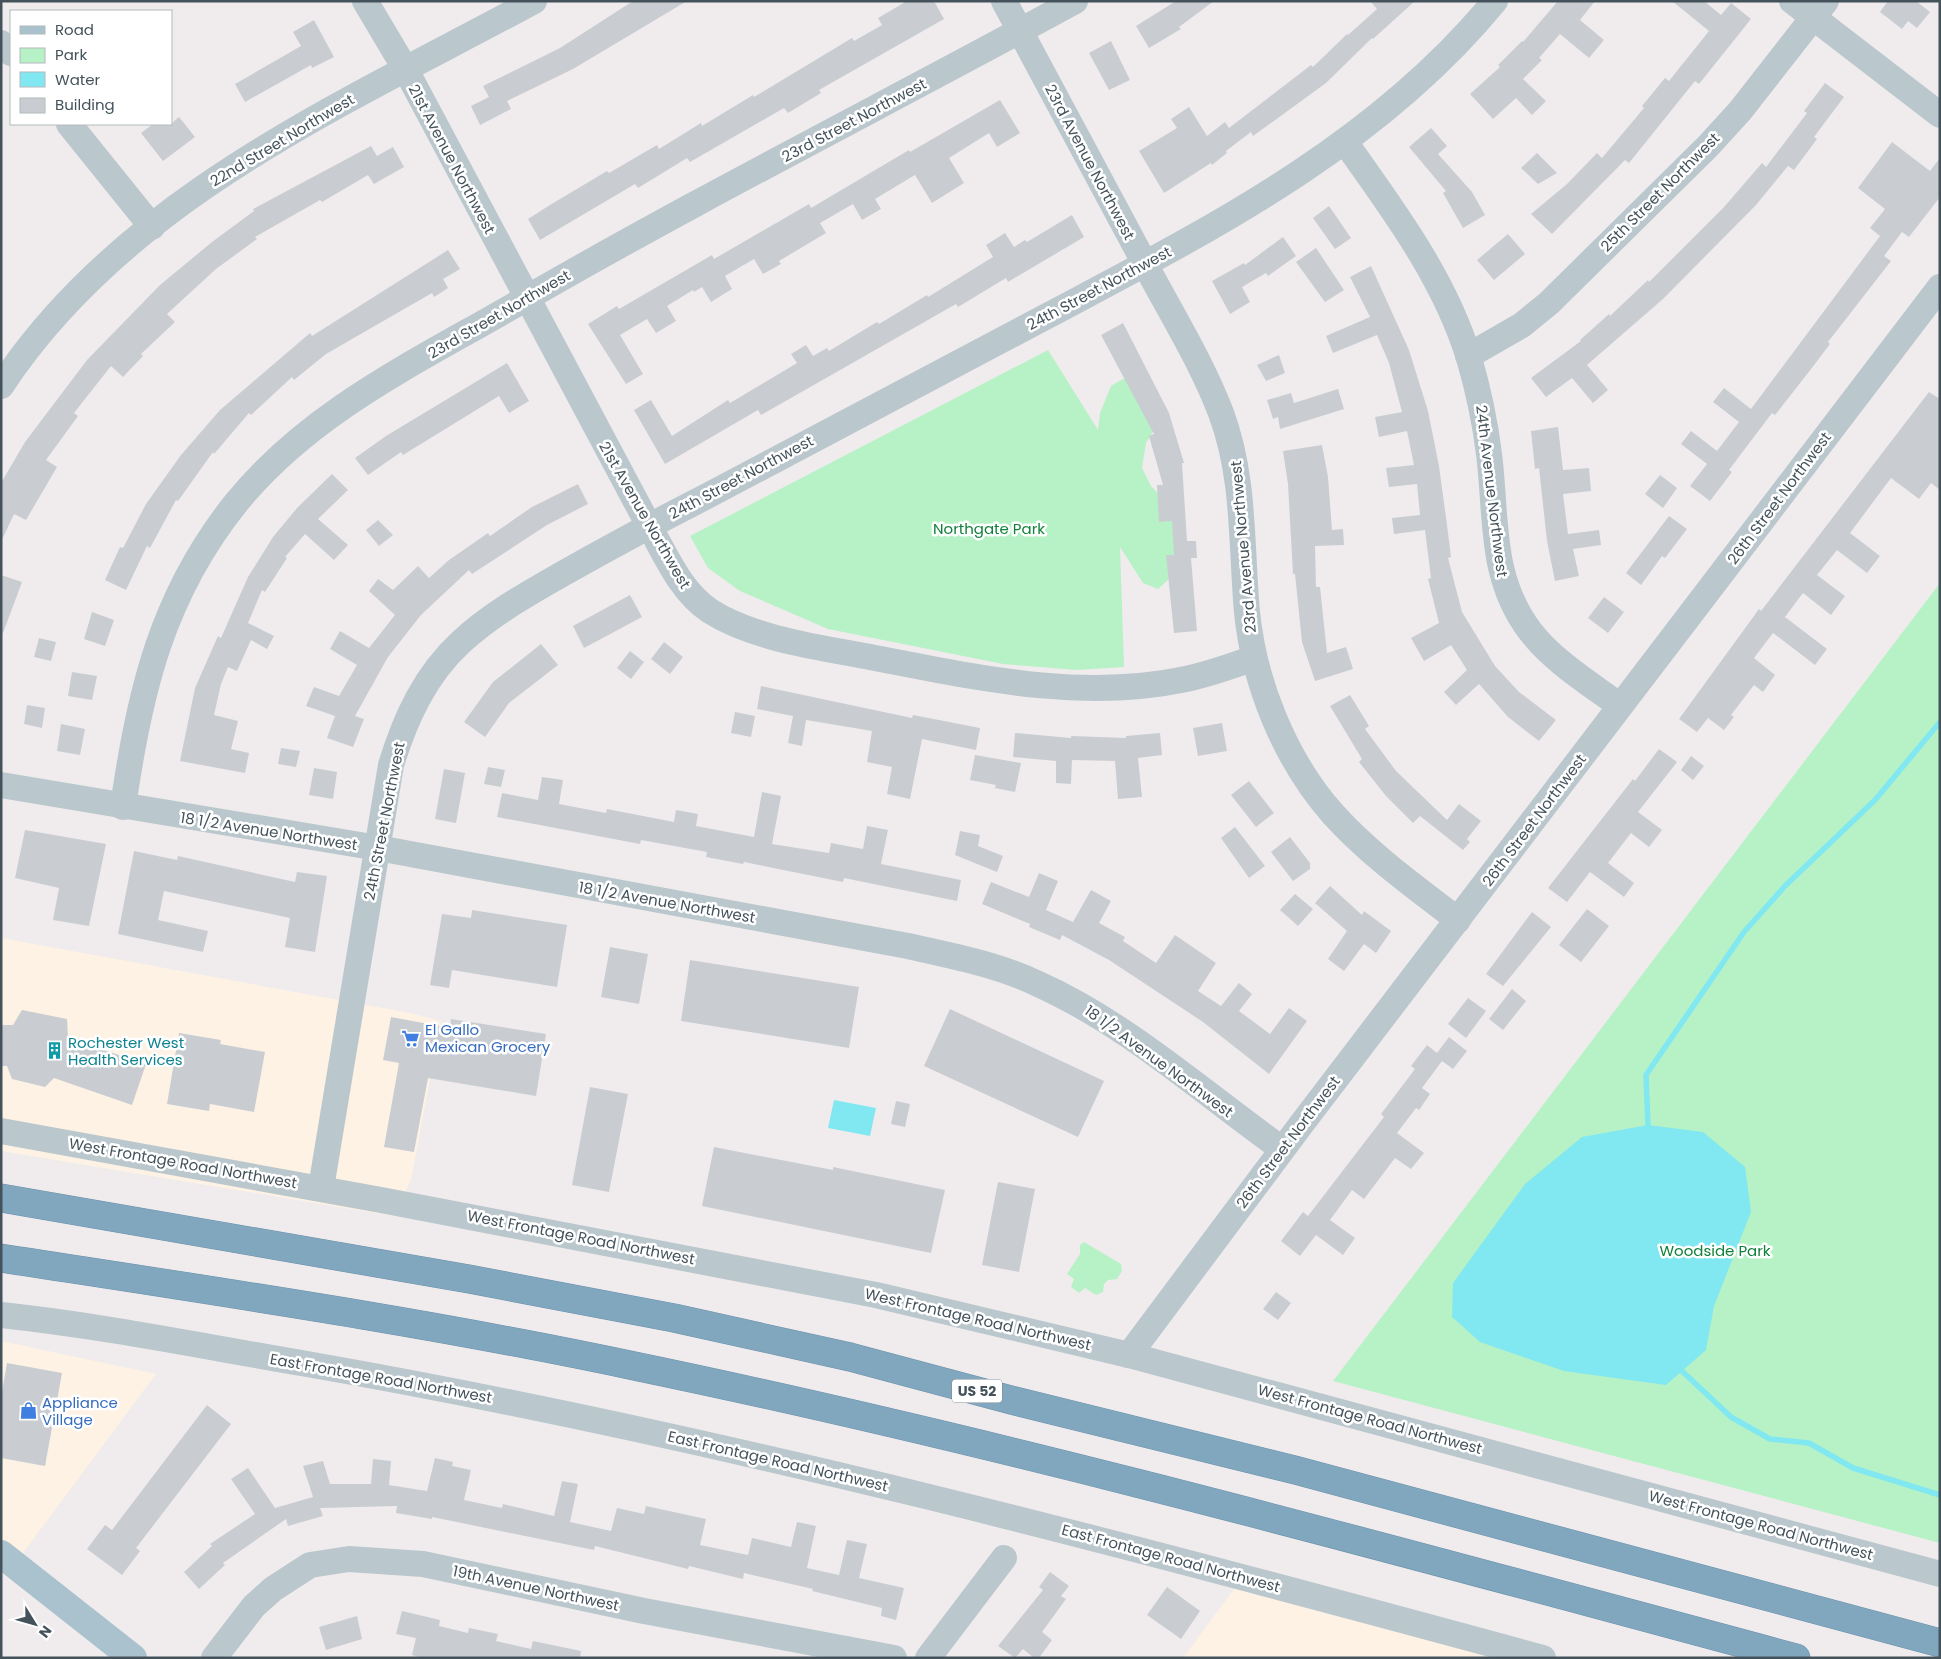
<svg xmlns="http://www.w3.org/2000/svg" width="1941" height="1659" viewBox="0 0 1941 1659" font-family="Poppins,sans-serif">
<rect width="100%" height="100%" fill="#f0eced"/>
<g fill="#fdf2e3">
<polygon points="1,938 410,1013 441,1021 411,1180 394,1216 1,1151"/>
<polygon points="1,1341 156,1374 20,1557 1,1542"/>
<polygon points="1243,1577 1543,1658 1183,1658"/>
</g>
<g fill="#b7f1c6">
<polygon points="1048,350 1098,430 1100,413 1111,386 1133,373 1161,419 1146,443 1142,468 1151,486 1168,504 1183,528 1169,579 1158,589 1143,583 1120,547 1124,667 1076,670 1003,664 828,629 740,591 708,568 690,536"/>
<polygon points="1940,583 1940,1543 1333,1381"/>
<polygon points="1084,1242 1121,1264 1122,1271 1117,1279 1108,1280 1104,1284 1103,1292 1096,1295 1085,1288 1079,1293 1071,1287 1074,1279 1067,1274 1080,1254 1080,1245"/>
</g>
<g fill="#81e8f1">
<polygon points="834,1100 876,1108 870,1136 828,1128"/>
<polygon points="1648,1125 1703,1132 1745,1167 1751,1212 1714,1306 1706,1350 1666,1385 1564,1371 1480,1342 1452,1317 1453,1283 1525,1184 1582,1137"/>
</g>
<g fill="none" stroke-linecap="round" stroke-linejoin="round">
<g stroke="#81e8f1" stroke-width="5.5">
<polyline points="1648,1125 1646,1075 1744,932 1785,886 1875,800 1940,722"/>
<polyline points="1682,1371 1731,1417 1770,1439 1809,1443 1853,1468 1940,1495"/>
</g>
</g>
<g fill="#c9cdd2">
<polygon points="633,1 687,1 573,69 507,101 511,109 480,125 471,106 489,97 483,86 560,48"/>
<polygon points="907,1 934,1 944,19 819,90 821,93 788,113 784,108 690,162 687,158 638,188 635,184 540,240 528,219 550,205 607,171 609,173 657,145 659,149 701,123 702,126 753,95 754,97 852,38 854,41 882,25 878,18"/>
<polygon points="1176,1 1214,1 1179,27 1181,29 1149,48 1136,26"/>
<polygon points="1370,1 1415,1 1373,39 1372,38 1326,83 1253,136 1251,132 1226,151 1227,153 1212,165 1211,163 1164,193 1139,151 1177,128 1171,119 1189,107 1207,136 1225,122 1229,128 1311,65 1313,67 1347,34 1348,35 1377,9"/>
<polygon points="1558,1 1595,1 1580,20 1604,40 1589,58 1560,34 1539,58 1542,60 1523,79 1546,101 1532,115 1516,98 1493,119 1470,94 1500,67 1498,65 1522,41 1523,42"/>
<polygon points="1672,1 1704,1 1721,15 1731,3 1751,19 1699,84 1695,81 1629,163 1625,160 1552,234 1531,214 1567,184 1597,153 1602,158 1644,108 1642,106 1665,78 1669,81 1709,31"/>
<polygon points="1888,1 1916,1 1930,12 1917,28 1908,21 1902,29 1880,12"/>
<polygon points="314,20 334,57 312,68 311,65 245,102 235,84 301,46 293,32"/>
<polygon points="1111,41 1130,80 1109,90 1089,53"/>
<polygon points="1825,83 1844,97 1814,137 1817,139 1794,170 1788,166 1756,205 1663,299 1587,365 1608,390 1593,403 1572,378 1546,397 1531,378 1581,341 1580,340 1609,314 1610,316 1648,280 1649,282 1724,207 1762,163 1766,167 1807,113 1804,111"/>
<polygon points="1000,100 1020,133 997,147 989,133 949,158 964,183 932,203 915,175 875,199 881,209 862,220 853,204 820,223 826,233 779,261 781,264 763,274 754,259 725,276 732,289 711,302 702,287 694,292 693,290 667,306 676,321 656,333 647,319 620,335 643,374 626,384 588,324 617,306 619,309 712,255 714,259 809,204 811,208 909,150 910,152"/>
<polygon points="179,117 195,137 163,161 141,133 153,124 171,124"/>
<polygon points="1431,128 1447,146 1438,154 1472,192 1485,215 1463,228 1443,193 1446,191 1409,147"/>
<polygon points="1892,142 1930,171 1940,158 1940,197 1909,237 1902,232 1884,256 1891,261 1828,342 1830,344 1808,373 1775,415 1772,413 1729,470 1732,472 1710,501 1690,486 1707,464 1681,444 1691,431 1717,451 1739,422 1713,402 1724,388 1751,409 1880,236 1870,228 1885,209 1858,188"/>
<polygon points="371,146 377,156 393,147 404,167 374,184 368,175 322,202 320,200 255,237 257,239 216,269 167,314 175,322 141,354 143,356 123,377 111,366 74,413 78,416 46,460 57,467 26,520 14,514 1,542 1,483 25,442 87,360 160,285 212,242 254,211 253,209"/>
<polygon points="1537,153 1557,173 1538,184 1521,168"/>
<polygon points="1329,206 1351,238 1335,249 1313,218"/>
<polygon points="1072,215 1084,237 1008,282 1006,278 958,307 956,304 761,415 758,410 665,464 634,410 651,400 672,436 728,400 730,403 797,363 791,354 806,345 813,356 827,348 829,351 877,322 879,324 927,295 928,297 993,257 986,245 1005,233 1014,247 1025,240 1027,242"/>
<polygon points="1508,234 1525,254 1494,280 1477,260"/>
<polygon points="1283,237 1296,256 1268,276 1266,273 1242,287 1250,302 1230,314 1212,281 1244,263 1245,265"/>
<polygon points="1316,248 1344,290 1325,302 1296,262"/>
<polygon points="448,250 460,269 443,279 448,288 434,297 432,293 326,354 294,380 292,377 251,415 249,413 214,454 213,452 178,501 176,500 150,548 147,546 126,590 105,580 120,547 123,548 146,504 181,455 220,410 310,333 312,336"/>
<polygon points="1371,266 1409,350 1428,411 1439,466 1447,525 1451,557 1448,558 1462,612 1495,666 1519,692 1556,720 1539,741 1508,717 1479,684 1456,705 1444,692 1467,670 1451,645 1424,661 1411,638 1439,623 1428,579 1431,578 1425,530 1394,534 1392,518 1420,515 1417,484 1389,487 1386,468 1414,465 1407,431 1379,437 1375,417 1402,412 1389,363 1377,335 1333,353 1326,336 1370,317 1350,277"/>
<polygon points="1123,323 1169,413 1184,463 1182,463 1187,541 1196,541 1197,558 1191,558 1197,631 1174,633 1166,555 1174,555 1172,521 1159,522 1157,485 1163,485 1149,436 1154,434 1101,335"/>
<polygon points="1279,355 1285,373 1266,381 1257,365"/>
<polygon points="507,363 529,401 509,413 499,396 403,455 401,452 368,475 355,458 386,436"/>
<polygon points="1338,389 1344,409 1280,429 1278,417 1273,419 1267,400 1291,393 1294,403"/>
<polygon points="1929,392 1940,399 1940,490 1931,483 1919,499 1891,478 1850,533 1880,556 1867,573 1837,550 1817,575 1845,596 1831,615 1803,593 1785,617 1827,649 1815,665 1773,633 1754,658 1775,675 1763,692 1754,685 1731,715 1734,717 1724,730 1708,718 1697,732 1679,719 1759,609 1761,611"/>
<polygon points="1558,427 1563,470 1589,468 1591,491 1563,494 1568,534 1599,530 1601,545 1573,549 1579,576 1555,581 1547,541 1539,468 1535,469 1531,431"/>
<polygon points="1322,445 1328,477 1332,530 1343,529 1344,545 1315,546 1316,587 1320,587 1327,653 1346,647 1353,669 1315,681 1302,642 1295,574 1293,574 1288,484 1283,451"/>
<polygon points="332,474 348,490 318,519 348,545 334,560 305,534 285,557 287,558 265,592 262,590 248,623 274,636 267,649 251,640 237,671 228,667 221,684 214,715 238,721 231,749 249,753 245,773 180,761 195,688 218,636 221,638 248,577 273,537 297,508"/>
<polygon points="1660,475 1677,488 1663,508 1645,494"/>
<polygon points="578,484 588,504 547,525 472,574 469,570 421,615 388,657 355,716 364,719 353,747 327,738 335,716 306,706 314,687 339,696 357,665 330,649 340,631 369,648 395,615 369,591 378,579 393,590 418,566 429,578 449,560 488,533 490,536 532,507"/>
<polygon points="1669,516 1687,529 1665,558 1662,556 1641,585 1626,573"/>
<polygon points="378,520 393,535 379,546 366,530"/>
<polygon points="1,575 22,582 3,633 1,632"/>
<polygon points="630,595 642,617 584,648 573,626"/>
<polygon points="1604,597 1624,612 1608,633 1588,618"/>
<polygon points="92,612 114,620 105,646 84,639"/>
<polygon points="39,638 56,642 51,661 34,657"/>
<polygon points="664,642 683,657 670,674 651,659"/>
<polygon points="541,644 558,665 509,703 485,737 464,722 493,682"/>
<polygon points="630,651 644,662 631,679 617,668"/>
<polygon points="72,672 97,676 92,700 68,696"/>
<polygon points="761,686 912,718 913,715 980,728 976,750 922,739 910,799 887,794 892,767 867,762 872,731 806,720 802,746 788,743 793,716 757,709"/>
<polygon points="1350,695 1369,726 1365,729 1396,771 1447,820 1459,804 1481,821 1467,839 1470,842 1463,850 1420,816 1413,823 1386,796 1359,762 1362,759 1330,706"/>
<polygon points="27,705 45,708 42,728 24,724"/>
<polygon points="735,712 755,716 751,737 731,733"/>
<polygon points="1222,723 1227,751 1198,756 1193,728"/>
<polygon points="61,724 85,729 80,755 57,751"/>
<polygon points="1015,733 1071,738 1071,736 1126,738 1126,736 1160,733 1162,755 1138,758 1142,797 1118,799 1115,761 1072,760 1071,784 1056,783 1056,761 1013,757"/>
<polygon points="281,748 300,751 296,767 278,764"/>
<polygon points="1659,749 1677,762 1638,812 1662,830 1649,847 1631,833 1608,863 1634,883 1624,897 1590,872 1567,902 1548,888 1633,779 1635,781"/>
<polygon points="975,755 1021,763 1015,792 995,788 996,785 970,780"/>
<polygon points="1691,756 1704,766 1693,780 1681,770"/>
<polygon points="488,767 505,770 501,787 484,784"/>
<polygon points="314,768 337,772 333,799 309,795"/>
<polygon points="444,769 465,773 456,823 435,819"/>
<polygon points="542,777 563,780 559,804 606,813 607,809 674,822 676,810 698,814 696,826 754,837 762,792 781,796 772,844 829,853 831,843 863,849 867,826 888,830 881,864 961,880 957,901 844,878 843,882 744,862 743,864 706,857 707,852 641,840 640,844 497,817 502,793 538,800"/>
<polygon points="1249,781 1274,813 1256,827 1231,795"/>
<polygon points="1235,827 1265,866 1249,878 1221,838"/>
<polygon points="25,830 106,844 89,926 53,920 59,888 15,878"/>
<polygon points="960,831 980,835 978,846 1003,856 997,872 955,855"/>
<polygon points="1290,837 1310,863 1310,869 1293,881 1271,852"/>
<polygon points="134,851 177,860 178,856 295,882 297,872 327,876 315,952 285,947 290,918 164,891 158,920 208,931 203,952 118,934"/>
<polygon points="1039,873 1058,881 1046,910 1073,922 1091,890 1111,901 1099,923 1125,937 1123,941 1156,963 1175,935 1216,963 1198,991 1221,1006 1239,983 1252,994 1239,1011 1270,1034 1289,1008 1307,1021 1269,1074 1203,1022 1109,960 1062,935 1060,940 1029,927 1030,924 982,904 991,882 1029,897"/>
<polygon points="1330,886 1362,915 1364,911 1391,931 1376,953 1364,944 1344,971 1328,959 1347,931 1315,903"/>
<polygon points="1295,894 1313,909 1298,926 1280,910"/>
<polygon points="1587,909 1609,926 1581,962 1559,945"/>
<polygon points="472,910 567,925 557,987 452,970 449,988 430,985 442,914 471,918"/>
<polygon points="1532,912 1551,927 1503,986 1486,974"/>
<polygon points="610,947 648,954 639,1004 601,997"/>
<polygon points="690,960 859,987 849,1048 681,1021"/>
<polygon points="1512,989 1526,1001 1503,1030 1489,1019"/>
<polygon points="1468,998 1486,1011 1466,1038 1448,1024"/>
<polygon points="950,1009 1104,1081 1078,1137 924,1066"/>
<polygon points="22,1010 67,1019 68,1038 146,1064 132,1105 54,1078 45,1087 12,1079 7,1066 1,1066 1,1025 13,1025"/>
<polygon points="391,1017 450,1028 451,1019 546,1034 536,1096 428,1078 414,1152 384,1147 399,1063 383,1060"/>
<polygon points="179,1033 221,1040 220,1044 265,1052 254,1112 210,1104 209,1111 167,1104"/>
<polygon points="1449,1037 1467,1051 1453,1069 1442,1061 1422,1088 1430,1094 1419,1110 1416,1108 1397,1133 1424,1153 1411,1169 1395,1158 1364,1199 1352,1190 1330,1220 1355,1238 1343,1255 1316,1235 1300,1256 1281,1241 1303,1212 1308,1216 1384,1117 1381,1114 1415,1069 1411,1066 1427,1045 1437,1053"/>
<polygon points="590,1087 628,1094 609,1192 572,1185"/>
<polygon points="896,1101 910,1104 905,1127 891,1124"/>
<polygon points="714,1147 833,1170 833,1167 945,1190 931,1253 702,1206"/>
<polygon points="998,1182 1035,1189 1019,1272 982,1265"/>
<polygon points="1276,1292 1291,1303 1278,1320 1263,1309"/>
<polygon points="7,1363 62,1373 45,1466 1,1458 1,1397"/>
<polygon points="207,1405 231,1424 136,1548 140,1551 122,1575 87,1549 105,1525 112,1530"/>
<polygon points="435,1458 453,1462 452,1466 471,1470 464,1500 502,1508 503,1504 554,1516 562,1481 578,1484 570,1522 611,1531 617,1508 644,1514 646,1506 706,1519 700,1545 748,1555 752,1538 791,1547 797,1522 816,1526 807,1568 839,1575 847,1540 867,1544 859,1578 904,1588 896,1620 881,1616 882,1608 812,1591 813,1589 744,1573 743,1579 689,1566 688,1569 595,1546 594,1550 432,1517 432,1519 396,1513 397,1506 320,1508 323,1516 288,1526 286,1519 223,1563 225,1565 199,1589 184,1572 212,1546 210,1544 255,1514 231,1479 248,1468 275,1508 313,1497 303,1466 323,1461 330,1484 371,1484 373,1459 391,1461 389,1485 427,1491"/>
<polygon points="1050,1572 1069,1586 1061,1596 1066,1599 1042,1632 1052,1640 1039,1658 1034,1658 1023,1649 1015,1658 998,1646 1043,1590 1039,1587"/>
<polygon points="1167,1587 1200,1611 1181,1639 1147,1615"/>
<polygon points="402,1611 440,1620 439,1626 468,1633 469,1628 498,1634 496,1641 531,1649 533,1641 581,1651 580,1658 422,1658 412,1655 416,1638 396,1634"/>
<polygon points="357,1616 362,1639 326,1650 319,1627"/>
</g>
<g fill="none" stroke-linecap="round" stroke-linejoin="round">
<defs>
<g id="highway">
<polyline points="1,1198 469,1279 674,1318 850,1357 1011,1400 1295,1470 1940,1643"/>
<path d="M 1,1258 C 214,1291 428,1322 639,1367 C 1029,1448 1412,1555 1796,1658"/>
</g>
</defs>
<use href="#highway" stroke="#6c92ab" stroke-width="29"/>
<g stroke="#bac7cd" stroke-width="26">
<path d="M 365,1 L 406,70 L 649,526 C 666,555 680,591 710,611 C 752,638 816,647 865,656 C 971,676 1078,702 1186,679 C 1209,674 1232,666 1254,658"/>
<path d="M 1004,1 C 1053,93 1103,185 1152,277 C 1176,321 1203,366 1221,413 C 1245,477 1241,545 1247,612 C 1254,683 1285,760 1333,814 C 1370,855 1415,887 1458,920"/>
<polyline points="1792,1 1940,115"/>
<polyline points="1,43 11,53"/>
<polyline points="69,124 152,227"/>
<path d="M 1345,142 C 1393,210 1444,277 1469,358 C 1478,389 1485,421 1489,454 C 1497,517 1489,577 1530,631 C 1554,662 1589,683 1620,706"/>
<polyline points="1468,356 1522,325 1549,303 1708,146 1740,111 1826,1"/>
<path d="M 1,386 C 125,198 342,105 534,1"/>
<path d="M 1,785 L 378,848 L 908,946 C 952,956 996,964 1036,983 C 1126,1023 1202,1092 1282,1149"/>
<path d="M 123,807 C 139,693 162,595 236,503 C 312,409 423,359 525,299 C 705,195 892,101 1075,1"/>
<polyline points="1,1131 381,1200 876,1295 1129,1355 1940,1574"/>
<path d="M 321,1188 L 391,765 C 405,719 425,675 461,642 C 491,614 529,593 564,573 C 612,546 660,520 709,495 C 822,435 936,375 1049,315 C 1211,229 1377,145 1495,1"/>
<path d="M 1,1315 C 104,1326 206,1347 307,1364 C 725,1437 1134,1547 1543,1658"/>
<polyline points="1129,1355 1300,1126 1940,287"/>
<polyline points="214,1658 254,1606 273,1589 310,1565 349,1559 423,1564 644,1611 894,1658"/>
<polyline points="928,1658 1004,1558"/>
</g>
<polyline stroke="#aac1ce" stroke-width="28" points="1,1554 133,1658"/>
<use href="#highway" stroke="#81a7bf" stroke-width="28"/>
</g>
<defs>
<symbol id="supermarket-bare" viewBox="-9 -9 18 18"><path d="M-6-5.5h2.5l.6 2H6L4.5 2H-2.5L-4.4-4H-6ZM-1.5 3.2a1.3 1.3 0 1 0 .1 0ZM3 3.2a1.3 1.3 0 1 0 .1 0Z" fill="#3f7fe0" stroke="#fff" stroke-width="2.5" paint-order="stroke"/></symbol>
<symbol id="building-bare" viewBox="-9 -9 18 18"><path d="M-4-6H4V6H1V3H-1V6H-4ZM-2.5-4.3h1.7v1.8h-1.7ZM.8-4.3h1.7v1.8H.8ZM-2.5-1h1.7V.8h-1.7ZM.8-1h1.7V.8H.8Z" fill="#0f9aa8" stroke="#fff" stroke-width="2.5" paint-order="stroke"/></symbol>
<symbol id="shop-bare" viewBox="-9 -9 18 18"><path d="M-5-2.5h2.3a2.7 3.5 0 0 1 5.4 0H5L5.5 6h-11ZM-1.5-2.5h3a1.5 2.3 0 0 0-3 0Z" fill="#3f7fe0" stroke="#fff" stroke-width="2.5" paint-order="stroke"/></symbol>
</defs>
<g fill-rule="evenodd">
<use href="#supermarket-bare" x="398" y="1026" width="25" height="25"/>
<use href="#building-bare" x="42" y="1038" width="25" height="25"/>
<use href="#shop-bare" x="16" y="1398" width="25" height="25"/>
</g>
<g text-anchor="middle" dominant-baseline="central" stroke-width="5" stroke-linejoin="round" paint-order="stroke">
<rect fill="#fff" stroke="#7c878c" stroke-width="1" x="952" y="1379.5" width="50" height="23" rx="4"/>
<g font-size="14" font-weight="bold" fill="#44535b">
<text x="977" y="1391">US 52</text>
</g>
<g font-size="15" fill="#44535b" stroke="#fff">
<text transform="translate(854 120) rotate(-28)">23rd Street Northwest</text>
<text transform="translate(282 140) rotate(-31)">22nd Street Northwest</text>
<text transform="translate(452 159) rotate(62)">21st Avenue Northwest</text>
<text transform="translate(1090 162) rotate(62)">23rd Avenue Northwest</text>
<text transform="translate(1660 192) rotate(-45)">25th Street Northwest</text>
<text transform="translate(1099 288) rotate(-28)">24th Street Northwest</text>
<text transform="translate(499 314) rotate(-30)">23rd Street Northwest</text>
<text transform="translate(741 477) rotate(-28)">24th Street Northwest</text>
<text transform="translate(1492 491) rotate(83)">24th Avenue Northwest</text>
<text transform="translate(1779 498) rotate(-53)">26th Street Northwest</text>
<text transform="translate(645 515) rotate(60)">21st Avenue Northwest</text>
<text transform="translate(1243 547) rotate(-95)">23rd Avenue Northwest</text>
<text transform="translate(1534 820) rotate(-53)">26th Street Northwest</text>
<text transform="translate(384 821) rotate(-79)">24th Street Northwest</text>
<text transform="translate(269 831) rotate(9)">18 1/2 Avenue Northwest</text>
<text transform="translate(667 902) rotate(10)">18 1/2 Avenue Northwest</text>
<text transform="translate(1159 1061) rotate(36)">18 1/2 Avenue Northwest</text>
<text transform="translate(1288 1142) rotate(-53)">26th Street Northwest</text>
<text transform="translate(183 1163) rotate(10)">West Frontage Road Northwest</text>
<text transform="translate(581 1237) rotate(11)">West Frontage Road Northwest</text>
<text transform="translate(978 1319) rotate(13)">West Frontage Road Northwest</text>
<text transform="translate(381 1378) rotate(10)">East Frontage Road Northwest</text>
<text transform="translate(1370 1419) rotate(15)">West Frontage Road Northwest</text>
<text transform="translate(778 1461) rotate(13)">East Frontage Road Northwest</text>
<text transform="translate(1761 1525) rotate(15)">West Frontage Road Northwest</text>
<text transform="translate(1171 1558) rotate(15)">East Frontage Road Northwest</text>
<text transform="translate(536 1588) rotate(12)">19th Avenue Northwest</text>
</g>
<g font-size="15" fill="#11803b" stroke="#fff">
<text x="989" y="528">Northgate Park</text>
<text x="1715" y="1250">Woodside Park</text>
</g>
<g font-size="15" fill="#366cbe" stroke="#fff" text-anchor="start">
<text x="425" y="1029">El Gallo<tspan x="425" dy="17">Mexican Grocery</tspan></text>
<text x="42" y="1402">Appliance<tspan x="42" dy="17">Village</tspan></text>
</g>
<g font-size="15" fill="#0d838f" stroke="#fff" text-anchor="start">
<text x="68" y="1042">Rochester West<tspan x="68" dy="17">Health Services</tspan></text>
</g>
</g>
<rect width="1941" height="1659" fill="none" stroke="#44535b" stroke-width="5"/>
<rect x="10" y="10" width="162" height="115" fill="#ffffff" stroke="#b4babd"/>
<rect x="20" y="26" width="25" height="8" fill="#aac1ce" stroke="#b4babd"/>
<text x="55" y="35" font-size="15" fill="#44535b">Road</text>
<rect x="20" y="48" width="25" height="15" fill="#b7f1c6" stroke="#b4babd"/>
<text x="55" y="60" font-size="15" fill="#44535b">Park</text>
<rect x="20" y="72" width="25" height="15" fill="#81e8f1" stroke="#b4babd"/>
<text x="55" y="85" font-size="15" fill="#44535b">Water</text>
<rect x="20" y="98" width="25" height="15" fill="#c9cdd2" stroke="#b4babd"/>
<text x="55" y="110" font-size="15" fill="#44535b">Building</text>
<g transform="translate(35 1624) rotate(127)" stroke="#ffffff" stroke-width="4" paint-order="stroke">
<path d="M0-4L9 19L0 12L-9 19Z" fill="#44535b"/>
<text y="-8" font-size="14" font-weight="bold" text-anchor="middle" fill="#44535b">N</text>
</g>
</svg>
